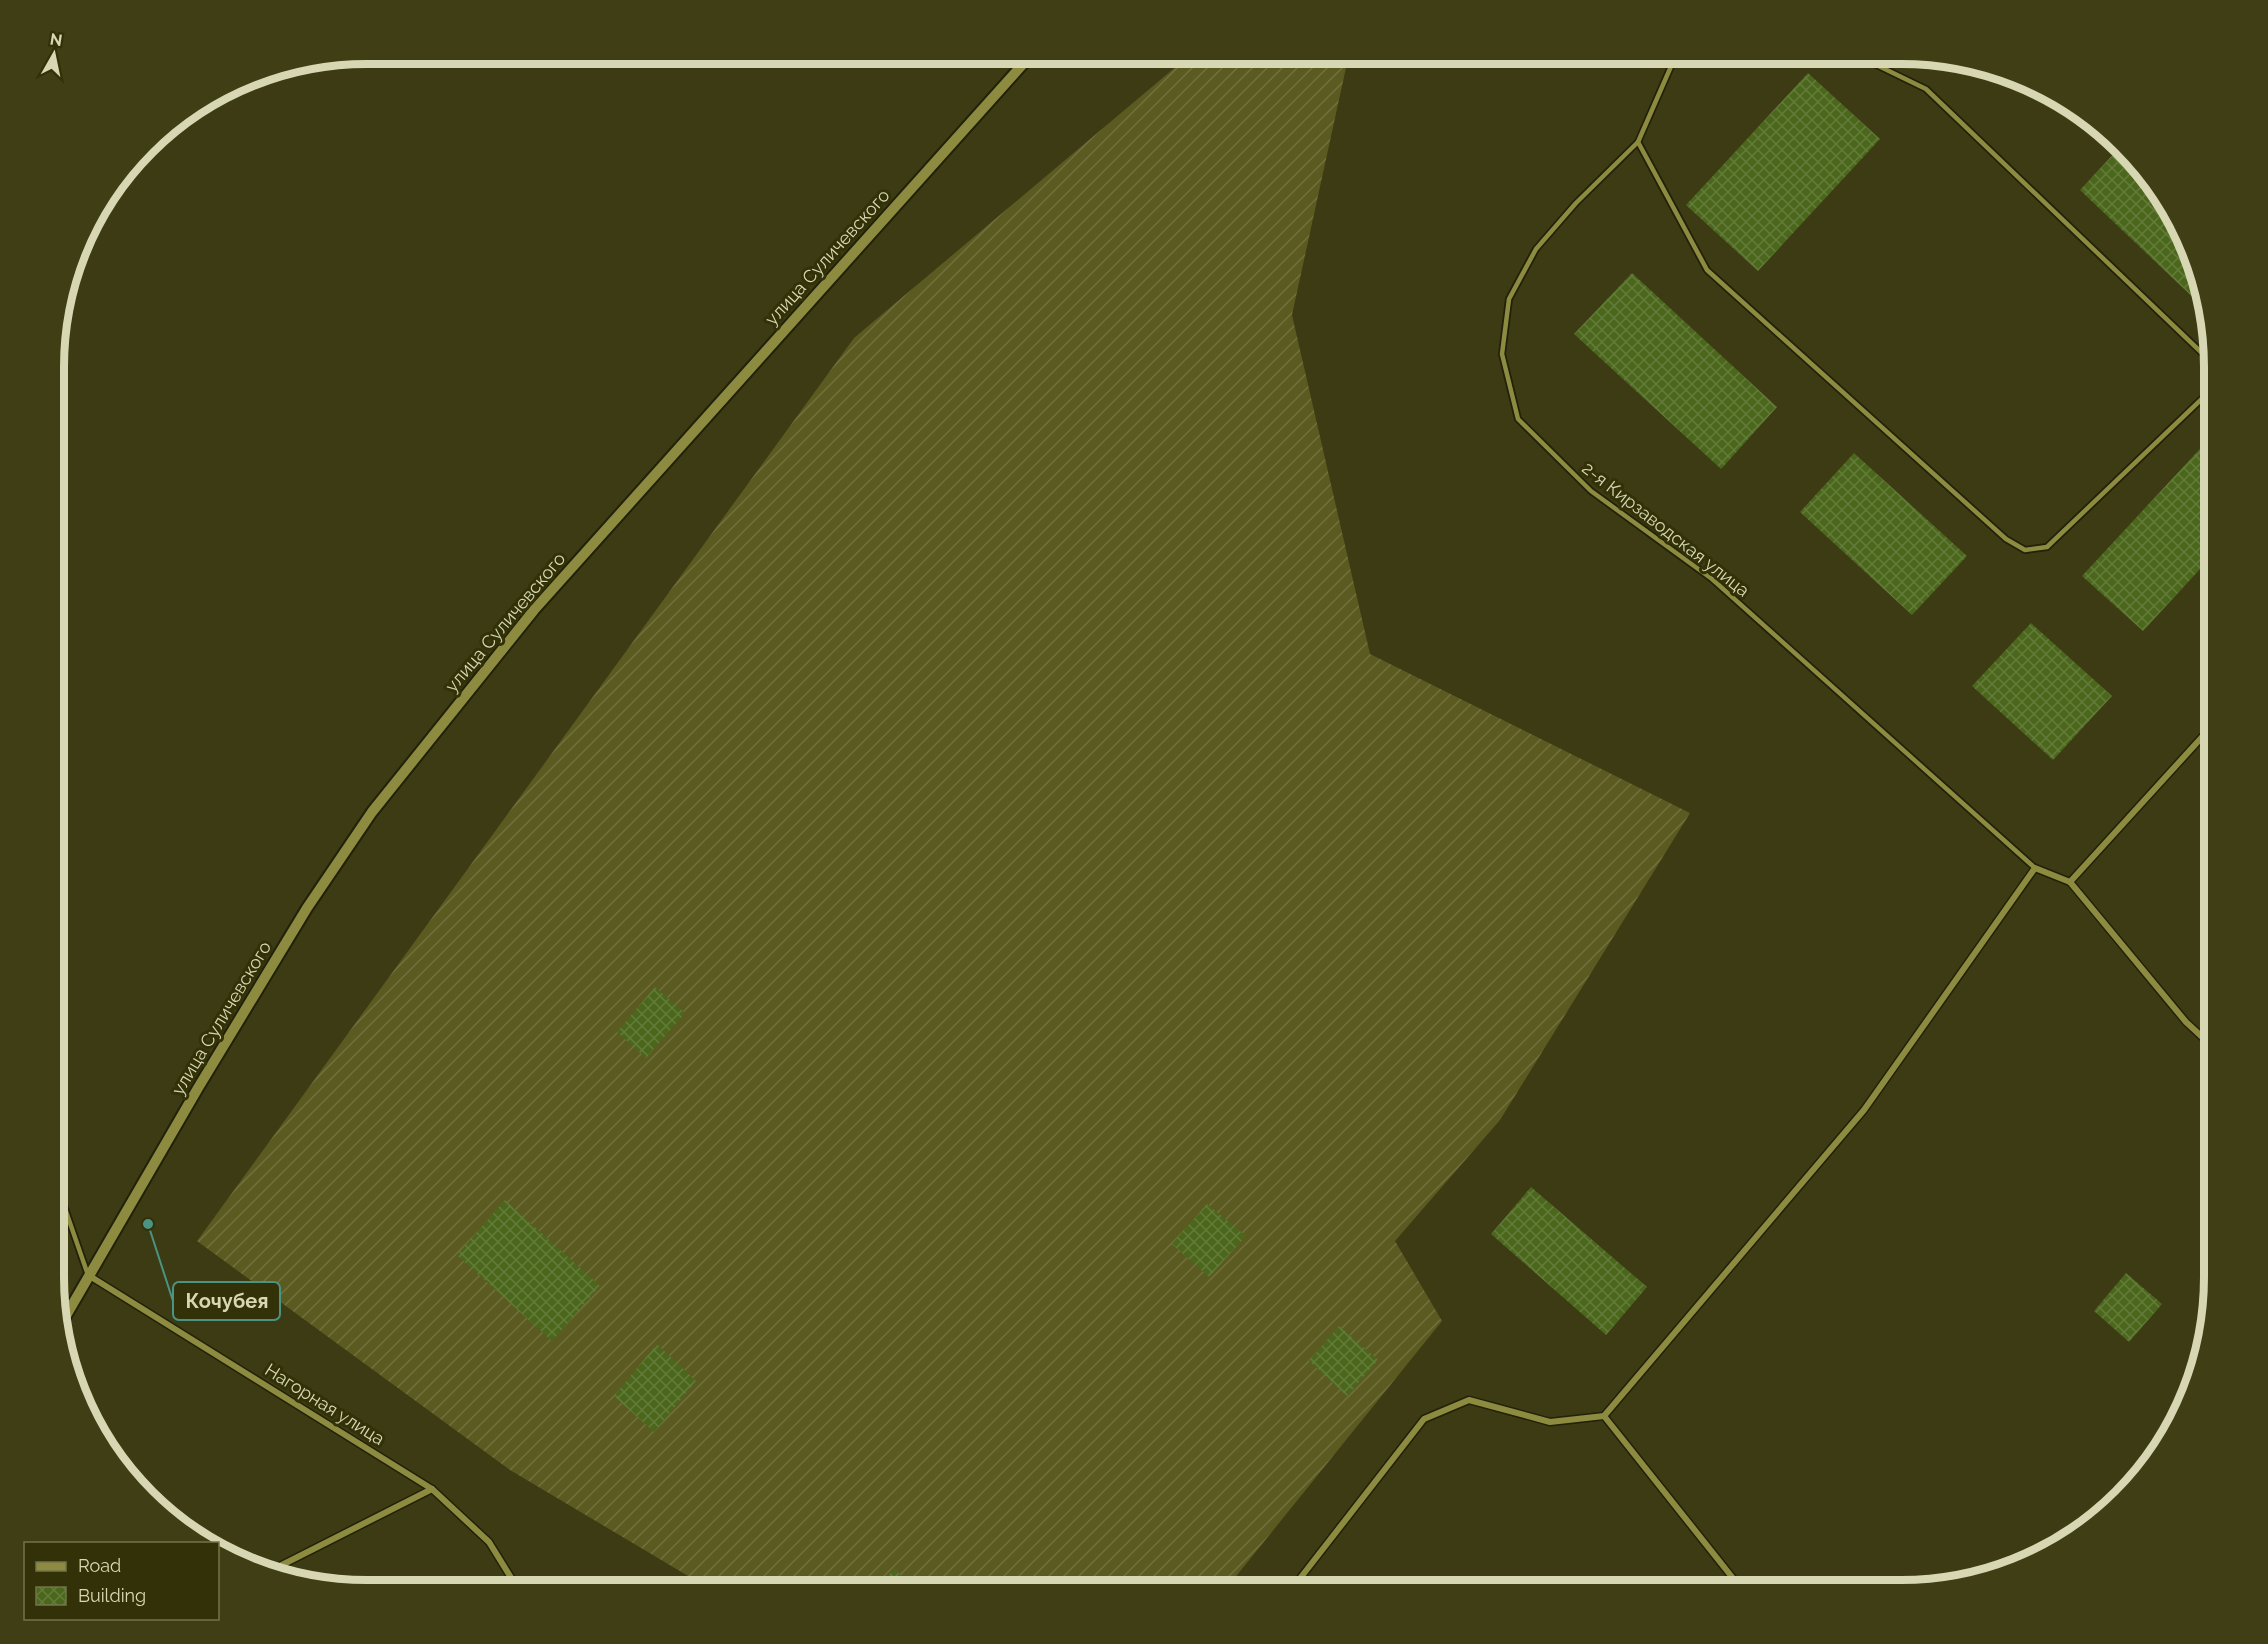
<svg xmlns="http://www.w3.org/2000/svg" width="2268" height="1644" viewBox="0 0 2268 1644" font-family="Raleway,sans-serif">
<defs>
<pattern id="garden-furrows" width="10" height="10" patternUnits="userSpaceOnUse" patternTransform="scale(1.5)"><rect width="10" height="10" fill="#5b5a20"/><path d="M-1 1l2-2M0 10L10 0M9 11l2-2" fill="none" stroke="#72713e"/></pattern>
<pattern id="building-cross-hatch" width="8" height="8" patternUnits="userSpaceOnUse" patternTransform="scale(1.5)"><rect width="8" height="8" fill="#4b671c"/><path d="M0 0l8 8M0 8l8-8" fill="none" stroke="#647c3b"/></pattern>
</defs>
<rect width="100%" height="100%" fill="#3c3b13"/>
<polygon fill="url(#garden-furrows)" points="1191,54 1349,54 1292,315 1370,654 1690,813 1500,1120 1395,1241 1442,1321 1225,1590 710,1589 510,1470 197,1241 854,338"/>
<g fill="url(#building-cross-hatch)">
<polygon points="1808,73 1880,139 1758,271 1686,205"/>
<polygon points="2120,147 2149,176 2182,229 2202,306 2080,190"/>
<polygon points="1632,273 1777,407 1721,469 1574,334"/>
<polygon points="2210,438 2213,442 2213,555 2143,631 2082,576"/>
<polygon points="1854,453 1967,556 1912,615 1800,512"/>
<polygon points="2031,623 2112,696 2053,760 1972,686"/>
<polygon points="655,987 685,1013 646,1058 617,1032"/>
<polygon points="1531,1187 1647,1287 1606,1335 1491,1234"/>
<polygon points="505,1200 600,1286 552,1341 457,1255"/>
<polygon points="1207,1204 1246,1236 1209,1277 1172,1244"/>
<polygon points="2126,1273 2162,1304 2129,1342 2094,1311"/>
<polygon points="1339,1326 1378,1360 1347,1396 1309,1361"/>
<polygon points="657,1344 696,1381 654,1432 614,1396"/>
<polygon points="895,1569 913,1590 873,1590"/>
</g>
<g fill="none" stroke-linecap="round" stroke-linejoin="round">
<defs>
<g id="service">
<polyline points="1676,55 1638,142 1576,203 1536,249 1509,299 1502,354 1518,419 1591,491 1712,579 2035,868"/>
<polyline points="1638,142 1707,270 2006,539 2025,550 2047,547 2208,393 2212,372 2203,354 1926,89 1856,55"/>
<polyline points="57,1195 61,1197 88,1275"/>
<polyline points="1732,1577 1746,1590"/>
</g>
<g id="minor">
<polyline points="2070,882 2186,1022 2213,1047"/>
<polyline points="88,1275 432,1489 489,1542 518,1589"/>
<polyline points="1604,1416 1732,1577 1722,1590"/>
<polyline points="266,1573 432,1489"/>
<polyline points="1291,1590 1424,1419 1469,1400 1550,1422 1604,1416 1864,1110 2035,868 2070,882 2213,725"/>
</g>
<polyline id="tertiary" points="60,1326 198,1088 307,908 372,812 534,610 1032,54"/>
</defs>
<use href="#service" stroke="#22210a" stroke-width="8"/>
<use href="#minor" stroke="#22210a" stroke-width="9"/>
<use href="#tertiary" stroke="#22210a" stroke-width="14"/>
<use href="#service" stroke="#8c8b40" stroke-width="4.5"/>
<use href="#minor" stroke="#8c8b40" stroke-width="6"/>
<use href="#tertiary" stroke="#8c8b40" stroke-width="10"/>
</g>
<g text-anchor="middle" dominant-baseline="central" stroke-width="6" stroke-linejoin="round" paint-order="stroke">
<g font-size="18" fill="#d7d8b3" stroke="#323107">
<text transform="translate(827 257) rotate(-48)">улица Суличевского</text>
<text transform="translate(1666 529) rotate(38)">2-я Кирзаводская улица</text>
<text transform="translate(505 622) rotate(-50)">улица Суличевского</text>
<text transform="translate(221 1018) rotate(-59)">улица Суличевского</text>
<text transform="translate(325 1404) rotate(32)">Нагорная улица</text>
</g>
</g>
<path d="M0 0H2268V1644H0ZM367 64H1901A303 303 0 0 1 2204 367V1277A303 303 0 0 1 1901 1580H367A303 303 0 0 1 64 1277V367A303 303 0 0 1 367 64Z" fill="#3f3e15" fill-rule="evenodd"/>
<path fill="none" stroke="#d7d8b3" stroke-width="8" d="M367 64H1901A303 303 0 0 1 2204 367V1277A303 303 0 0 1 1901 1580H367A303 303 0 0 1 64 1277V367A303 303 0 0 1 367 64Z"/>
<path fill="none" stroke="#4b9383" stroke-width="2" d="M148 1224L173 1301"/>
<circle fill="#4b9383" stroke="#323107" stroke-width="2" cx="148" cy="1224" r="6"/>
<rect fill="#323107" stroke="#4b9383" stroke-width="2" x="173" y="1282" width="107" height="38" rx="6"/>
<g font-size="20" text-anchor="middle" font-weight="bold" fill="#d7d8b3">
<text x="227" y="1308">Кочубея</text>
</g>
<rect x="24" y="1542" width="195" height="78" fill="#323107" stroke="#74744c" stroke-width="1.5"/>
<rect x="36" y="1562" width="30" height="9" fill="#8c8b40" stroke="#74744c" stroke-width="1.5"/>
<text x="78" y="1572" font-size="18" fill="#d7d8b3">Road</text>
<rect x="36" y="1587" width="30" height="18" fill="url(#building-cross-hatch)" stroke="#74744c" stroke-width="1.5"/>
<text x="78" y="1602" font-size="18" fill="#d7d8b3">Building</text>
<g transform="translate(54 54) rotate(9)" stroke="#323107" stroke-width="4.5" paint-order="stroke">
<path d="M0-4.5L10 22L0 15L-10 22Z" fill="#d7d8b3"/>
<text y="-9" font-size="16" font-weight="bold" text-anchor="middle" fill="#d7d8b3">N</text>
</g>
</svg>
